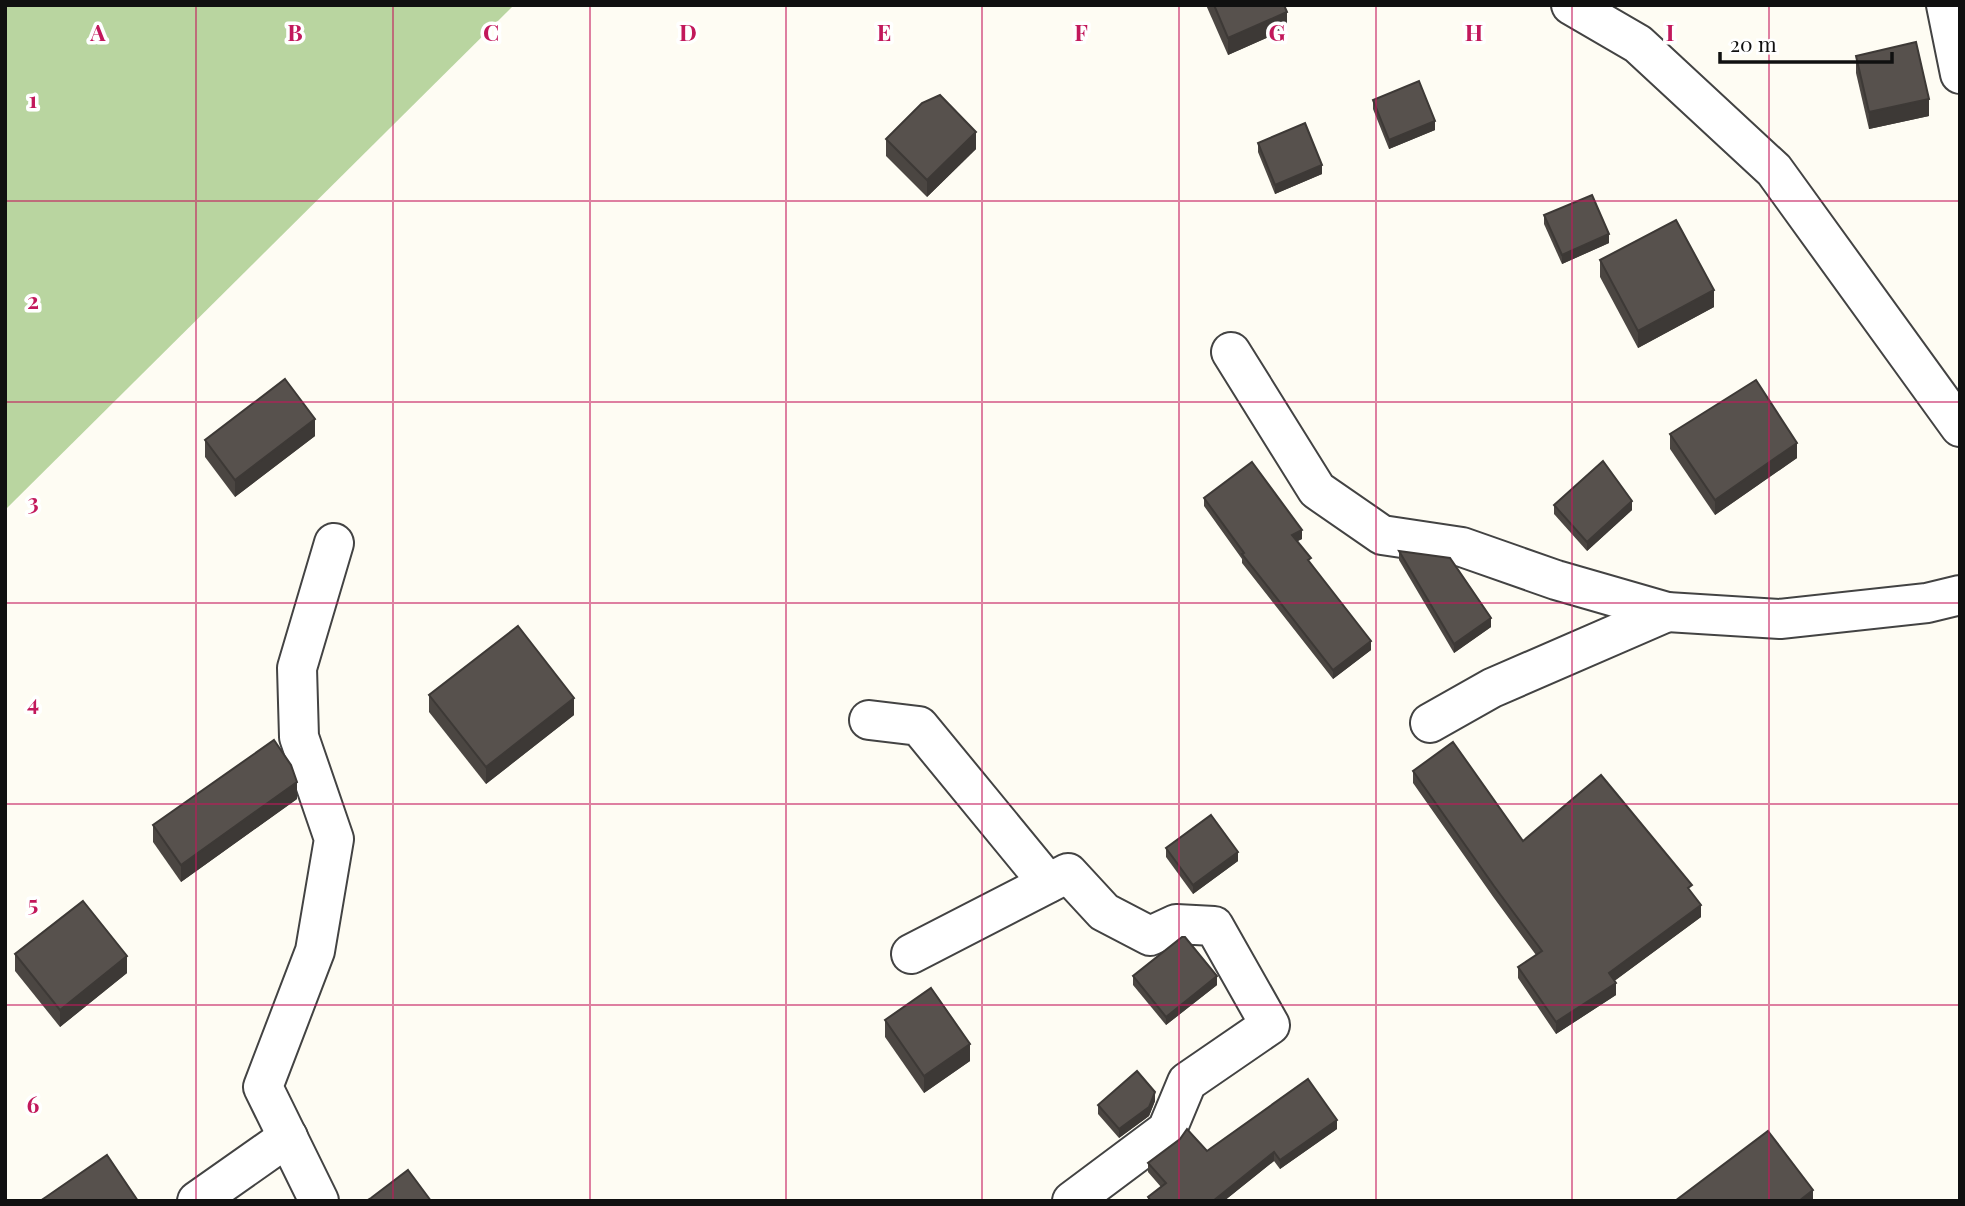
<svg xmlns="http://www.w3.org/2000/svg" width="1965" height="1206" viewBox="0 0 1965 1206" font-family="'Playfair Display',serif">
<rect width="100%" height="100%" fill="#fefcf3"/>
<polygon fill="#b9d5a0" points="5,5 514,5 5,510"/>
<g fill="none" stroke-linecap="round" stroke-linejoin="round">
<defs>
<g id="minor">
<polyline points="1571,5 1638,44 1774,170 1960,427"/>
<polyline points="1946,5 1960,74"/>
<polyline points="1231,352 1317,490 1382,535 1462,547 1556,580 1667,612 1780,619 1927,603 1960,595"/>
<polyline points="869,720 919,726 1048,883"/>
<polyline points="1430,723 1492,688 1667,612"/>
<polyline points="911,954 1068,873 1104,912 1150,936 1176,924 1214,926 1270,1025 1187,1082 1167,1130 1072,1201"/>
<polyline points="197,1201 288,1137"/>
<polyline points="319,1201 263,1087 315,951 334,839 299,737 297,668 334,543"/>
</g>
</defs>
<use href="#minor" stroke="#434343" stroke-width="42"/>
<use href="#minor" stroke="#fff" stroke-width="38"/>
</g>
<g fill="#4b4642">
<polygon points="1206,5 1284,5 1287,29 1228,55"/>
<polygon points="1856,56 1929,116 1869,129 1856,73"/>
<polygon points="1373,100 1435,130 1389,149 1373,109"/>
<polygon points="886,139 976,149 927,197 886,156"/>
<polygon points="1258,143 1322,174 1275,194 1258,152"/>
<polygon points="1544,215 1609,243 1562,264 1544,224"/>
<polygon points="1600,260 1714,307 1638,348 1600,277"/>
<polygon points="1670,434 1797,458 1715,515 1670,449"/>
<polygon points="315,436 235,497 205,457 205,440"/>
<polygon points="1204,498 1302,539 1297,541 1311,564 1371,650 1333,679 1242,563 1242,559 1204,506"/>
<polygon points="1554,505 1632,510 1587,551 1554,514"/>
<polygon points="1399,551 1491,627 1454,653 1399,560"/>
<polygon points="429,695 574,715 486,784 429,712"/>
<polygon points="1413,771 1523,841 1692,893 1701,917 1614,981 1616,995 1556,1034 1518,978 1518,967 1536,955 1494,898 1413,783"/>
<polygon points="297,799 181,882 153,842 153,825"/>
<polygon points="1166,848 1238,861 1193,894 1166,857"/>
<polygon points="15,954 127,973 60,1027 15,971"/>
<polygon points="1133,976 1217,985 1166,1025 1133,985"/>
<polygon points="885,1020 970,1061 924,1093 885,1037"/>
<polygon points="1155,1101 1149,1116 1119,1138 1098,1114 1098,1105"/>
<polygon points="1337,1129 1280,1169 1274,1161 1224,1201 1148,1201 1148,1197 1161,1187 1148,1172 1148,1163 1207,1151"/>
</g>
<g fill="#3d3936">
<polygon points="1287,12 1287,29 1228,55 1228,38"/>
<polygon points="1929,99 1929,116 1869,129 1869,112"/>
<polygon points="1435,121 1435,130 1389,149 1389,140"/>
<polygon points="976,132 976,149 927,197 927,180"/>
<polygon points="1322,165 1322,174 1275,194 1275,185"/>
<polygon points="1609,234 1609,243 1562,264 1562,255"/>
<polygon points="1714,290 1714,307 1638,348 1638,331"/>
<polygon points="315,419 315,436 235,497 235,480"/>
<polygon points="1797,443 1797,458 1715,515 1715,500"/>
<polygon points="1632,501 1632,510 1587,551 1587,542"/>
<polygon points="1302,530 1302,539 1292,544 1292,535"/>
<polygon points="1491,618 1491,627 1454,653 1454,644"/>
<polygon points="1371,641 1371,650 1333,679 1333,670"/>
<polygon points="574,698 574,715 486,784 486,767"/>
<polygon points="297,782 297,799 181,882 181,865"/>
<polygon points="1238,852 1238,861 1193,894 1193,885"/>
<polygon points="1701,905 1701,917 1609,985 1609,973"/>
<polygon points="127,956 127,973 60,1027 60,1010"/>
<polygon points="1217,976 1217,985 1166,1025 1166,1017"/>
<polygon points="1616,983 1616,995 1556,1034 1556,1022"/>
<polygon points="970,1044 970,1061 924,1093 924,1076"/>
<polygon points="1155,1092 1155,1101 1149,1116 1119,1138 1119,1129"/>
<polygon points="1337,1120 1337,1129 1280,1169 1280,1160"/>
<polygon points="1274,1152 1274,1161 1224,1201 1213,1201"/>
<polygon points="1813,1190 1813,1201 1799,1201"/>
</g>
<g fill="#57514d" stroke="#3d3936" stroke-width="2">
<polygon points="1214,5 1284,5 1287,12 1228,38"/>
<polygon points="1916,42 1929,99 1869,112 1856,56"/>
<polygon points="1419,81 1435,121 1389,140 1373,100"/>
<polygon points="940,95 976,132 927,180 886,139 922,103"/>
<polygon points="1305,123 1322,165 1275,185 1258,143"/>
<polygon points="1592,195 1609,234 1562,255 1544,215"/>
<polygon points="1676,220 1714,290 1638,331 1600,260"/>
<polygon points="285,379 315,419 235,480 205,440"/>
<polygon points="1756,380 1797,443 1715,500 1670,434"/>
<polygon points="1603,461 1632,501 1587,542 1554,505"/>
<polygon points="1252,462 1302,530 1292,535 1311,558 1308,560 1371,641 1333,670 1242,554 1244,553 1204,498"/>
<polygon points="1399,551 1450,558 1491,618 1454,644"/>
<polygon points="518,626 574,698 486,767 429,695"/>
<polygon points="274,740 291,765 297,782 181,865 153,825"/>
<polygon points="1453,742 1523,841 1601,775 1692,885 1688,888 1701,905 1609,973 1616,983 1556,1022 1518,967 1542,951 1494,886 1413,771"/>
<polygon points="1211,815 1238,852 1193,885 1166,848"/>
<polygon points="83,901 127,956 60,1010 15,954"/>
<polygon points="1182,937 1185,937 1217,976 1166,1017 1133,976"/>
<polygon points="931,988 970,1044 924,1076 885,1020"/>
<polygon points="1137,1071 1155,1092 1149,1107 1119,1129 1098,1105"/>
<polygon points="1308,1079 1337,1120 1280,1160 1274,1152 1213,1201 1151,1201 1148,1197 1166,1183 1148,1163 1180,1139 1187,1129 1207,1151"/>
<polygon points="1768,1131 1813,1190 1799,1201 1675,1201"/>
<polygon points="107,1155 138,1201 40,1201 46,1197"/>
<polygon points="408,1170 431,1201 366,1201 371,1198"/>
</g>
<path fill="none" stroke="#c2185b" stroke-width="2" stroke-opacity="0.55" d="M 196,5 L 196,1201M 393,5 L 393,1201M 590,5 L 590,1201M 786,5 L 786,1201M 982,5 L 982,1201M 1179,5 L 1179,1201M 1376,5 L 1376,1201M 1572,5 L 1572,1201M 1769,5 L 1769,1201M 5,201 L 1960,201M 5,402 L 1960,402M 5,603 L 1960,603M 5,804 L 1960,804M 5,1005 L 1960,1005"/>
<g font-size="23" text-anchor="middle" font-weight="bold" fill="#c2185b" stroke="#fff" stroke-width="7" stroke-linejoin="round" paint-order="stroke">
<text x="98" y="41">A</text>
<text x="295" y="41">B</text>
<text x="491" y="41">C</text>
<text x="688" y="41">D</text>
<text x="884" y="41">E</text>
<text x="1081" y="41">F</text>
<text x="1277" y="41">G</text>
<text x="1474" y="41">H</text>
<text x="1670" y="41">I</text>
<text x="33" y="108">1</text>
<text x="33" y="309">2</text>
<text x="33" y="510">3</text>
<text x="33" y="711">4</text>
<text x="33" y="912">5</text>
<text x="33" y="1113">6</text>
</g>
<rect width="1965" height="1206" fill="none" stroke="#101010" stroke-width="14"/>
<path d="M1720 52v10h172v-10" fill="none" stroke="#101010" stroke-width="3.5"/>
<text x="1730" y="52" font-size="21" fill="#101010" stroke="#ffffff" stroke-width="5" paint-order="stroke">20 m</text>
</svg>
